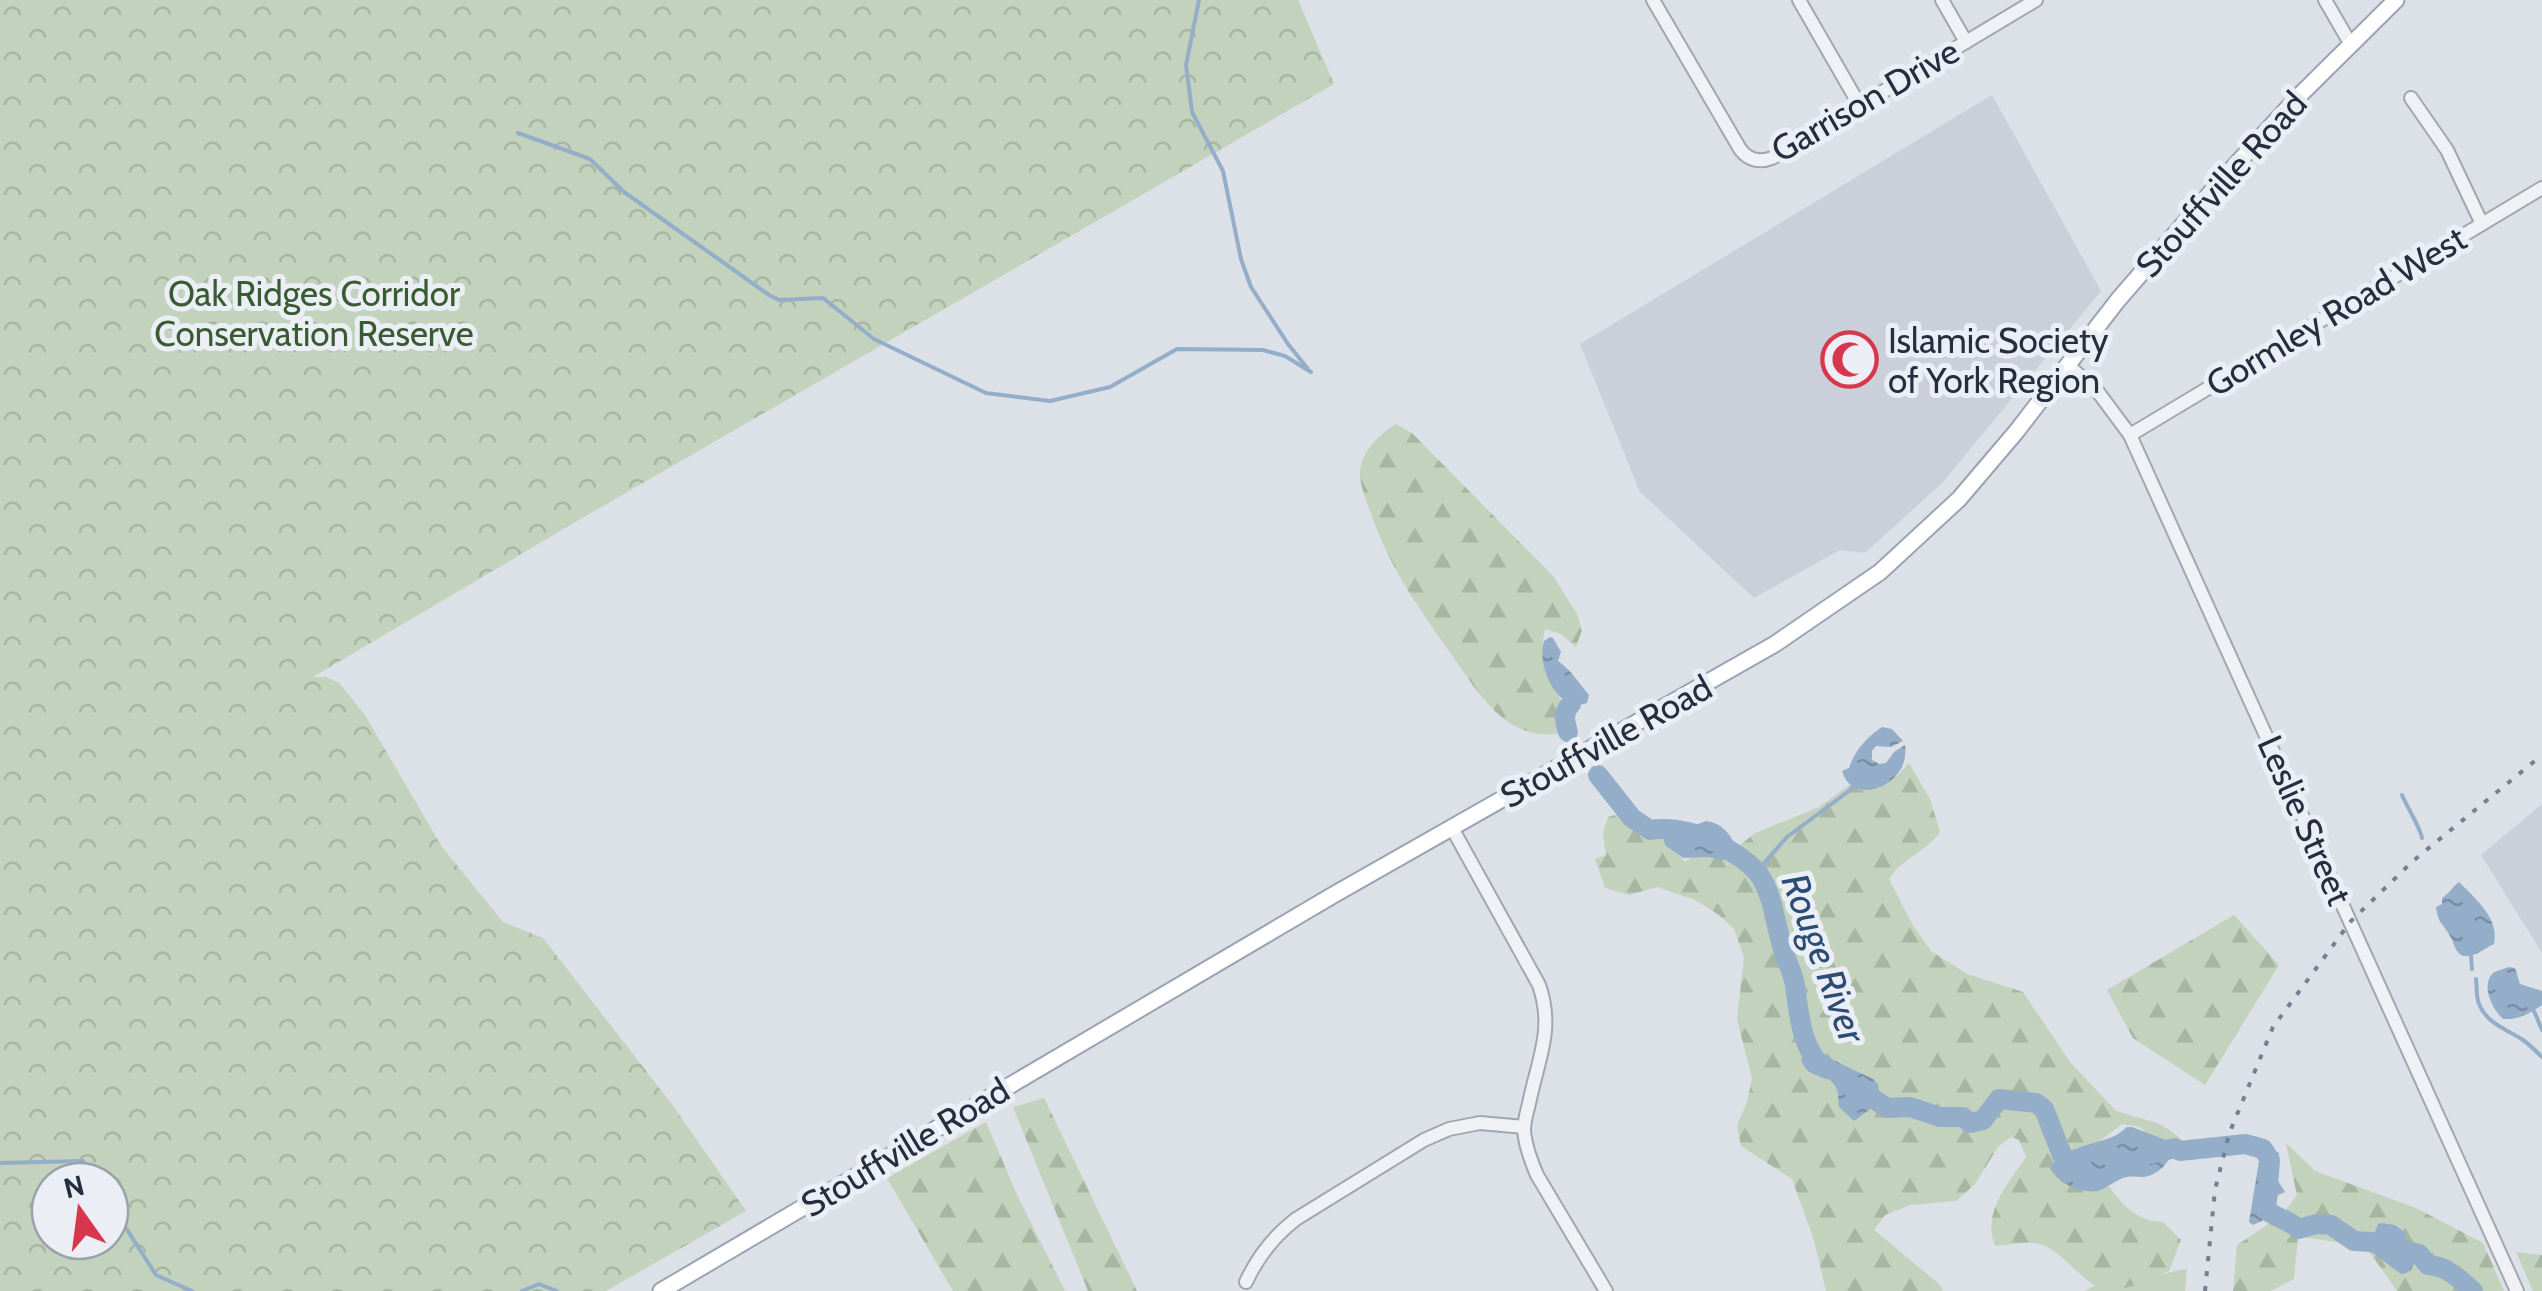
<svg xmlns="http://www.w3.org/2000/svg" width="2542" height="1291" viewBox="0 0 2542 1291" font-family="Cabin,sans-serif">
<defs>
<pattern id="forest-firs" width="22" height="20" patternUnits="userSpaceOnUse" patternTransform="scale(2.5)"><rect width="22" height="20" fill="#c2d2bc"/><path d="M5 1l3.5 6h-7zM16 11l3.5 6h-7z" fill="#a7b5a3"/></pattern>
<pattern id="park-crowns" width="20" height="18" patternUnits="userSpaceOnUse" patternTransform="scale(2.5)"><rect width="20" height="18" fill="#c2d2bc"/><path d="M2 6a3 3 0 1 1 6 0M12 15a3 3 0 1 1 6 0" fill="none" stroke="#a7b5a3"/></pattern>
<pattern id="water-ripples" width="26" height="14" patternUnits="userSpaceOnUse" patternTransform="scale(2.5)"><rect width="26" height="14" fill="#94aeca"/><path d="M2 4q2-2 4 0t4 0M15 11q2-2 4 0t4 0" fill="none" stroke="#798ea5"/></pattern>
</defs>
<rect width="100%" height="100%" fill="#dce0e7"/>
<g fill="#cacfd9">
<polygon points="1992,95 2101,291 1942,483 1865,553 1840,550 1754,598 1640,492 1580,344"/>
<polygon points="2542,804 2542,953 2481,855"/>
</g>
<path fill="#c2d2bc" d="M 2187,1269 L 2185,1291 L 2085,1291 L 2094,1286 C 2123,1291 2157,1273 2187,1269 Z"/>
<g fill="url(#forest-firs)">
<path d="M 1396,424 L 1412,433 L 1553,576 L 1577,614 L 1582,630 L 1576,647 L 1561,634 L 1545,629 C 1537,661 1549,689 1572,712 L 1561,733 C 1539,737 1522,732 1504,719 C 1482,702 1467,676 1451,654 C 1416,604 1389,567 1369,508 C 1365,498 1359,482 1360,471 C 1362,451 1380,434 1396,424 Z"/>
<path d="M 1909,763 L 1930,799 L 1940,832 C 1927,851 1901,859 1889,879 L 1912,924 L 1931,951 L 1967,974 L 2023,992 L 2070,1062 L 2116,1111 L 2160,1124 L 2179,1137 L 2178,1150 L 2152,1139 L 2140,1127 L 2122,1124 L 2088,1150 C 2105,1180 2124,1222 2163,1222 L 2181,1240 L 2169,1271 C 2151,1279 2129,1290 2108,1290 C 2088,1290 2065,1253 2043,1245 C 2028,1240 2010,1245 1995,1246 C 1982,1212 2008,1184 2026,1157 L 2019,1140 L 2011,1137 L 1998,1147 L 1975,1184 L 1956,1201 L 1910,1205 L 1885,1215 L 1874,1230 L 1939,1284 L 1943,1291 L 1826,1291 L 1814,1240 L 1792,1179 L 1741,1146 L 1737,1125 L 1747,1102 L 1752,1078 L 1737,1019 L 1744,957 L 1734,929 L 1719,915 L 1695,900 L 1657,887 L 1629,895 L 1605,888 L 1595,859 L 1606,855 L 1603,833 L 1608,817 L 1626,812 L 1655,831 L 1685,862 L 1701,851 L 1727,856 L 1755,833 L 1819,807 L 1855,781 L 1859,790 L 1897,776 Z"/>
<polygon points="2234,915 2279,965 2205,1085 2133,1038 2107,990"/>
<polygon points="1044,1098 1137,1291 1088,1291 1013,1107"/>
<polygon points="986,1122 1017,1195 1065,1291 953,1291 887,1178"/>
<polygon points="2286,1143 2315,1171 2416,1208 2483,1243 2504,1291 2397,1291 2366,1247 2298,1236 2294,1279 2271,1291 2233,1291 2237,1245 2282,1215 2297,1195"/>
<polygon points="2516,1252 2542,1255 2542,1291 2533,1291"/>
</g>
<path fill="url(#park-crowns)" fill-rule="evenodd" d="M 0,0 L 1298,0 L 1334,84 L 584,517 L 313,677 L 326,677 L 339,683 L 365,715 L 442,847 L 503,922 L 543,938 L 671,1103 L 746,1211 L 606,1291 L 0,1291 ZM 50,1181 L 110,1181 L 110,1241 L 50,1241 Z"/>
<g fill="url(#water-ripples)">
<path d="M 1550,637 L 1553,638 L 1561,652 L 1558,661 C 1572,671 1578,682 1589,695 L 1587,703 C 1557,715 1536,664 1544,641 Z"/>
<path d="M 1882,727 L 1892,729 L 1903,741 L 1891,747 L 1876,746 L 1872,751 L 1872,760 L 1879,764 L 1886,763 L 1894,752 L 1905,745 C 1906,753 1905,762 1901,769 C 1887,792 1851,801 1842,771 L 1849,768 C 1855,750 1866,738 1882,727 Z"/>
<path d="M 1706,821 C 1721,823 1729,832 1735,845 L 1731,858 L 1724,860 L 1707,857 L 1683,858 L 1665,845 L 1661,826 C 1678,818 1684,831 1706,821 Z"/>
<path d="M 2459,882 C 2475,898 2500,919 2494,944 C 2483,949 2466,964 2457,951 C 2454,947 2453,940 2450,936 C 2443,923 2438,924 2436,907 L 2442,904 L 2442,898 C 2450,893 2452,887 2459,882 Z"/>
<path d="M 2509,967 L 2515,968 L 2520,984 L 2542,991 L 2542,1005 C 2529,1014 2519,1020 2503,1019 C 2493,1010 2480,986 2493,973 C 2498,970 2504,969 2509,967 Z"/>
<path d="M 1810,1049 L 1873,1079 L 1878,1084 L 1880,1102 L 1854,1121 L 1839,1107 C 1838,1102 1839,1096 1837,1090 C 1830,1069 1808,1084 1801,1059 Z"/>
<path d="M 2127,1127 L 2132,1127 L 2176,1144 C 2171,1160 2161,1174 2144,1177 C 2138,1177 2133,1176 2127,1177 C 2116,1179 2108,1188 2098,1191 C 2082,1194 2057,1183 2050,1168 C 2064,1146 2091,1146 2112,1137 C 2118,1135 2122,1131 2127,1127 Z"/>
<polygon points="2266,1146 2279,1153 2278,1181 2285,1192 2278,1195 2272,1219 2268,1218 2253,1225 2249,1222 2260,1155"/>
<path d="M 2381,1223 L 2395,1225 L 2406,1233 L 2405,1241 L 2417,1255 C 2414,1264 2413,1273 2401,1274 L 2373,1253 L 2371,1242 L 2378,1224 Z"/>
</g>
<g fill="none" stroke-linecap="round" stroke-linejoin="round">
<g stroke="#94aeca" stroke-width="4">
<polyline points="1199,0 1186,65 1192,112 1223,171 1241,259 1251,287 1288,344 1308,369"/>
<polyline points="518,133 590,159 624,192 769,295 779,300 823,298 874,339 986,393 1050,401 1110,387 1177,349 1263,350 1285,356 1311,372"/>
<path d="M 2402,795 C 2407,807 2420,827 2422,838"/>
<polyline points="1757,871 1787,837 1853,788"/>
<polyline points="2471,956 2472,969"/>
<path d="M 2476,979 C 2477,986 2476,997 2479,1004 C 2487,1024 2508,1030 2523,1040 C 2530,1045 2536,1051 2542,1057"/>
<polyline points="2534,1011 2542,1030"/>
<polyline points="0,1163 83,1161 96,1181"/>
<polyline points="110,1203 156,1275 192,1291"/>
<polyline points="522,1291 539,1284 557,1291"/>
</g>
<g stroke="#94aeca" stroke-width="20">
<path d="M 1568,732 C 1565,722 1562,713 1571,704"/>
<path d="M 1598,775 L 1632,818 L 1650,830 C 1673,826 1705,834 1724,847 C 1736,854 1752,864 1760,876 C 1774,898 1775,924 1783,949 C 1786,961 1794,974 1795,986 C 1799,1012 1801,1054 1827,1069"/>
<polyline points="1856,1087 1887,1108 1910,1107 1940,1117 1963,1117 1970,1123 1983,1120 1999,1099 2036,1103 2044,1109 2062,1155 2074,1168 2082,1167"/>
<path d="M 2150,1154 L 2175,1148 L 2180,1151 L 2245,1144 L 2263,1149 L 2270,1160 L 2266,1210 C 2276,1218 2289,1220 2299,1229 L 2316,1224 L 2331,1225 L 2354,1241 L 2371,1242 L 2419,1254 L 2428,1265 C 2448,1266 2459,1279 2473,1291"/>
</g>
<defs>
<g id="minor">
<path d="M 1653,0 L 1740,149 C 1748,160 1759,163 1772,158 L 2036,0"/>
<polyline points="1799,0 1860,106"/>
<polyline points="1942,0 1966,42"/>
<polyline points="2325,0 2350,43"/>
<polyline points="2411,98 2447,150 2482,224"/>
<polyline points="2069,366 2098,392 2130,435 2517,1291"/>
<polyline points="2130,435 2542,188"/>
<path d="M 1452,828 L 1539,985 C 1554,1028 1539,1057 1530,1099 C 1528,1109 1524,1120 1524,1130 C 1525,1146 1531,1161 1537,1175 L 1606,1291"/>
<path d="M 1246,1282 C 1258,1256 1274,1236 1296,1219 L 1424,1140 L 1449,1129 L 1480,1123 L 1524,1127"/>
</g>
<polyline id="major" points="661,1291 1335,894 1775,644 1880,572 1959,499 2016,432 2118,300 2221,181 2296,99 2396,0"/>
</defs>
<use href="#minor" stroke="#a1a7b1" stroke-width="16"/>
<use href="#major" stroke="#9aa4b4" stroke-width="19"/>
<use href="#minor" stroke="#eff1f5" stroke-width="12"/>
<use href="#major" stroke="#fff" stroke-width="15"/>
<polyline stroke="#747f92" stroke-width="4" stroke-dasharray="5 10" stroke-linecap="butt" points="2205,1291 2215,1190 2229,1134 2273,1027 2351,921 2413,861 2542,755"/>
</g>
<defs>
<symbol id="mosque-ring" viewBox="-11 -11 22 22"><circle r="9.5" fill="#ebeff5" stroke="#d7374d" stroke-width="1.5"/><path d="M3.5-4.9A6 6 0 1 0 3.5 4.9A5 5 0 1 1 3.5-4.9Z" fill="#d7374d"/></symbol>
</defs>
<g fill-rule="evenodd">
<use href="#mosque-ring" x="1818" y="328" width="63" height="63"/>
</g>
<g text-anchor="middle" dominant-baseline="central" stroke-width="10" stroke-linejoin="round" paint-order="stroke">
<g font-size="35" fill="#252e3e" stroke="#ebeff5">
<text transform="translate(1865 100) rotate(-30)">Garrison Drive</text>
<text transform="translate(2221 184) rotate(-48)">Stouffville Road</text>
<text transform="translate(2336 311) rotate(-31)">Gormley Road West</text>
<text transform="translate(1606 741) rotate(-29)">Stouffville Road</text>
<text transform="translate(2305 820) rotate(66)">Leslie Street</text>
<text transform="translate(905 1147) rotate(-31)">Stouffville Road</text>
</g>
<g font-size="35" fill="#395b31" stroke="#ebeff5">
<text x="314" y="293">Oak Ridges Corridor<tspan x="314" dy="40">Conservation Reserve</tspan></text>
</g>
<g font-size="35" fill="#252e3e" stroke="#ebeff5" text-anchor="start">
<text x="1888" y="340">Islamic Society<tspan x="1888" dy="40">of York Region</tspan></text>
</g>
<g font-size="38" font-style="italic" fill="#2c4c75" stroke="#ebeff5">
<text transform="translate(1824 958) rotate(70)">Rouge River</text>
</g>
</g>
<g transform="translate(80 1211) rotate(346)"><circle r="48" fill="#ebeff5" stroke="#9ca2ac" stroke-width="2.5"/>
<path d="M0-8L18 38L0 25L-18 38Z" fill="#d7374d"/>
<text y="-15" font-size="28" font-weight="bold" text-anchor="middle" fill="#252e3e">N</text>
</g>
</svg>
